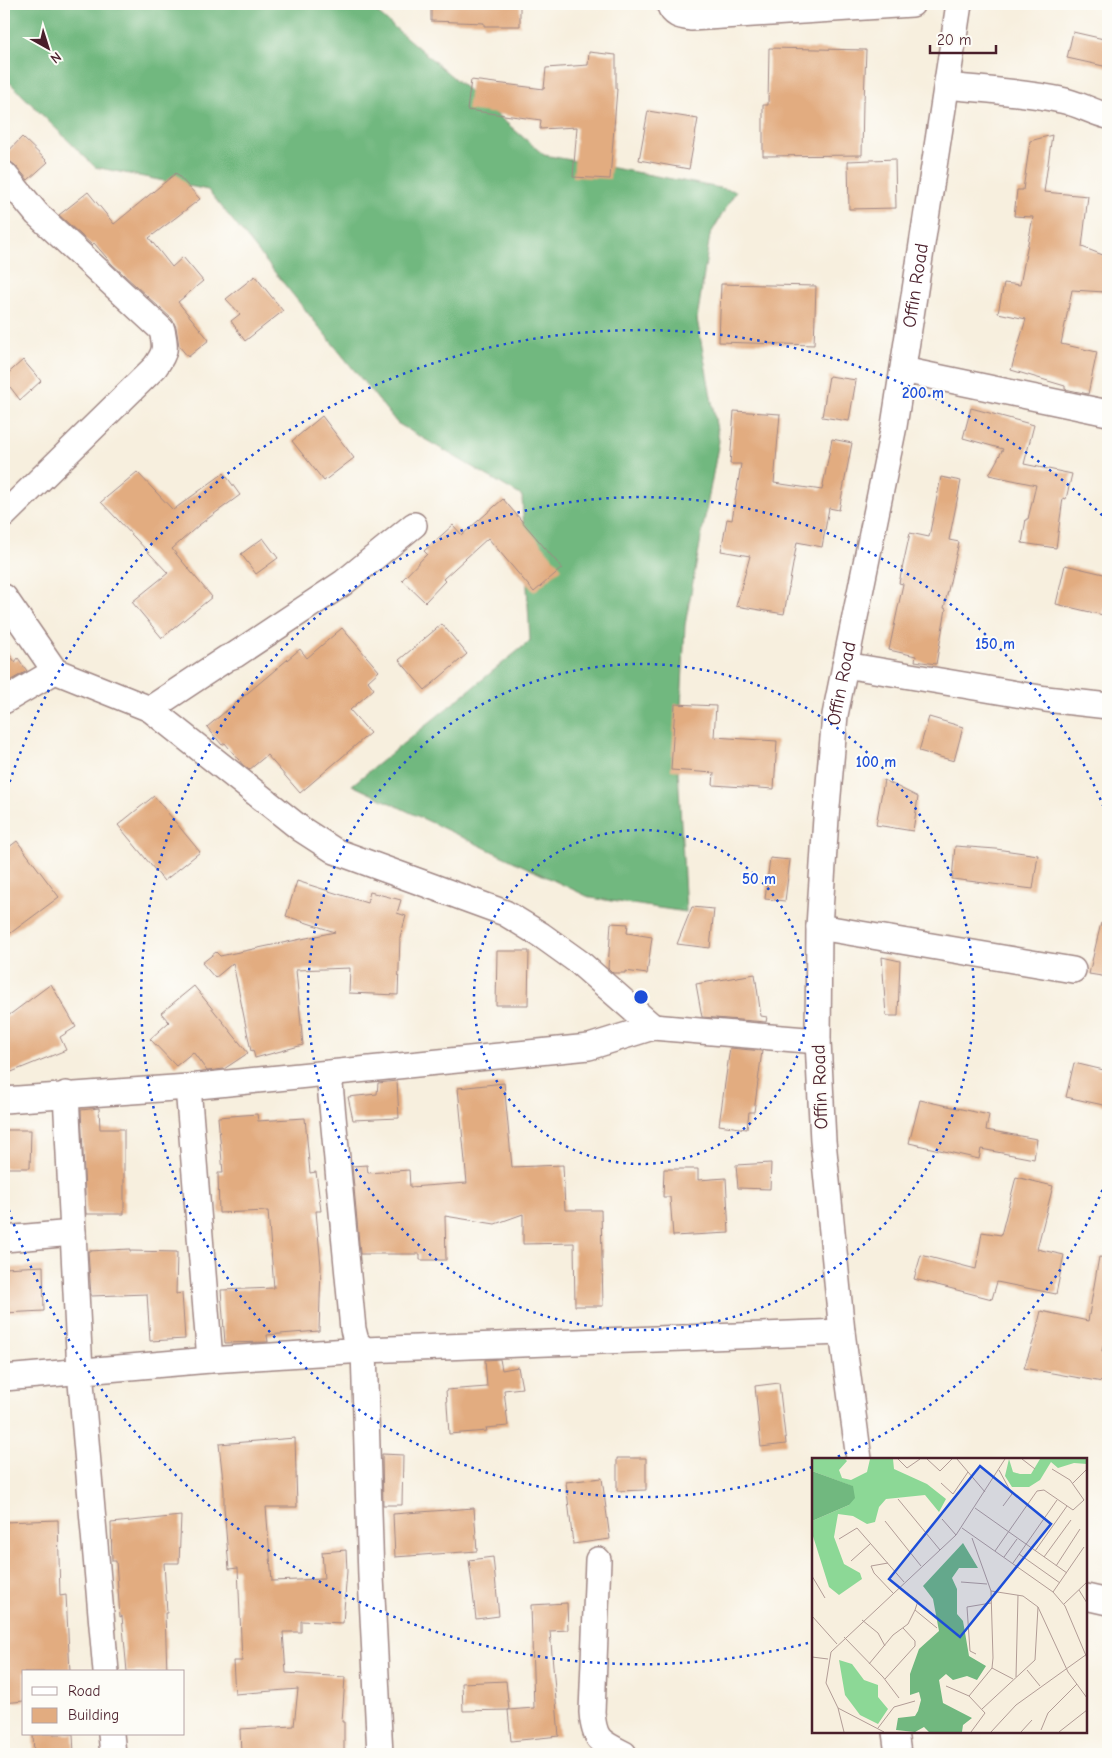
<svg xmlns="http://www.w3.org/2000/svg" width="1112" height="1758" viewBox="0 0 1112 1758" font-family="'Comic Neue',sans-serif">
<rect width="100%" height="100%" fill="#fdfcf7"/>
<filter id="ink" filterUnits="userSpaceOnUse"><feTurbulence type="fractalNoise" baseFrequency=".02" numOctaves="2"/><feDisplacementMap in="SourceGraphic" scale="10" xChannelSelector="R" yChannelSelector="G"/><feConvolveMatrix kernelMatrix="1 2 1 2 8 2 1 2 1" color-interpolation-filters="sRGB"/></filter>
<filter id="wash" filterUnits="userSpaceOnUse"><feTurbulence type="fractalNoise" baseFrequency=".0096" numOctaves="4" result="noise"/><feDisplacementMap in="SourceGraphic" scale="20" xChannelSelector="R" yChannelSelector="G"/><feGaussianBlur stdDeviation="1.12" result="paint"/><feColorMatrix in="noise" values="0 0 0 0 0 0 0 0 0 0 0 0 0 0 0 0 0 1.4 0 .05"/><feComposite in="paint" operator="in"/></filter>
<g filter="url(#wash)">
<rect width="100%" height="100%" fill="#f7efde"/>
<polygon fill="#71b87f" stroke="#5e6c55" points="4,4 367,4 544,155 736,191 710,235 697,319 719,441 685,625 678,770 686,912 591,898 352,785 530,641 522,496 397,423 208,190 95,167 4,77"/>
<g id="blocks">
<g fill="#e2ac80">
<polygon points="431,4 520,4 520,26 484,26 484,23 431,21"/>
<polygon points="1073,32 1108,40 1108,67 1067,58"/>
<polygon points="769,48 866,50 864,101 863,101 862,155 763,156 763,105 768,105"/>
<polygon points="589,52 616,55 616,89 617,89 610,179 573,177 577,127 540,129 541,120 467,110 471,80 544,89 546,68 588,65"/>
<polygon points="648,111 698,119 689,169 639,160"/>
<polygon points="1052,135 1044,192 1088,196 1082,247 1108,257 1105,292 1072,290 1061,344 1097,352 1088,394 1065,389 1065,386 1011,370 1026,319 998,313 1004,283 1020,285 1033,217 1014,216 1017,190 1023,190 1030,141"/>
<polygon points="22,137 48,162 28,180 15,165 9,161 4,160 4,156"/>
<polygon points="895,159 896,208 849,209 848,161"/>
<polygon points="176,173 200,199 149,238 172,267 183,257 203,281 178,302 209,340 188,357 179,346 176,327 172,319 112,264 94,243 92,245 59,215 88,192 114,224"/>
<polygon points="255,276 283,311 245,341 231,321 240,314 226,299"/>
<polygon points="721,284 816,286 814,345 719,342"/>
<polygon points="23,360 41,381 20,400 4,379 4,377"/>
<polygon points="829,376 856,380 849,421 822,417"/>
<polygon points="971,408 1034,425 1024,464 1072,474 1066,499 1063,498 1056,548 1022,543 1026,519 1028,519 1036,485 989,475 1003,449 963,438"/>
<polygon points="734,411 780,414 774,483 822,490 832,439 852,443 839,510 829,508 822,547 797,542 784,614 736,606 750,556 721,551 727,519 732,520 741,464 730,464"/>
<polygon points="322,416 354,458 324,481 292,441"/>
<polygon points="137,472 173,510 224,473 240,495 199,525 172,549 212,597 162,638 132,602 168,573 101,502"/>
<polygon points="941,477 961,481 949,540 959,542 944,608 946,609 936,664 915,661 916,656 889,650 903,584 899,583 910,533 929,537"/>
<polygon points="503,499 562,568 534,592 488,538 443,579 445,581 425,602 402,580 427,554 424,551 453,525 462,535"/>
<polygon points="263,538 278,558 256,574 241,554"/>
<polygon points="1065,565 1108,575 1108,592 1103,615 1056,604"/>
<polygon points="442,624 467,654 425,690 399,660"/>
<polygon points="342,628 379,671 368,681 374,689 350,710 370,733 300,793 267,755 249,770 243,765 225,743 222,745 207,727 300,649 307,658"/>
<polygon points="4,647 15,662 18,658 27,671 4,684"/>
<polygon points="675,704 716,706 714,737 777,741 774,789 713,785 714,773 671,770"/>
<polygon points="929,717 963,727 954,761 919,751"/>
<polygon points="884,780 918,797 913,831 876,825"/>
<polygon points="154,796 200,852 164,881 118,825"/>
<polygon points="17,841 59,897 4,938 4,851"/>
<polygon points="955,846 996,849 1038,855 1033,889 952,879"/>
<polygon points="770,858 790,860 785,901 765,899"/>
<polygon points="297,881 367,903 370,892 401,900 397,913 406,916 400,938 398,995 349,993 350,968 296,970 303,1045 255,1058 253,1050 251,1051 233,963 215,978 202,963 216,952 220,956 335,932 286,916"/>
<polygon points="692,907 714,909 710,948 677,944"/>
<polygon points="611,923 628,924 627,933 652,937 647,974 625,971 625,973 613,973 608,968"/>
<polygon points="1101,923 1108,924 1108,977 1089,974"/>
<polygon points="497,951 529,951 528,1005 496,1005"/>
<polygon points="882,957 900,961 898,1016 886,1016"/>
<polygon points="755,974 761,1016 767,1017 766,1022 702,1017 696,984"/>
<polygon points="51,984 76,1027 60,1037 66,1050 4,1075 4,1019"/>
<polygon points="194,986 248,1053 224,1069 207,1071 193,1052 176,1066 150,1039 169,1022 161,1013"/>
<polygon points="730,1048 762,1051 754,1112 749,1112 747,1129 719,1125"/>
<polygon points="1074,1063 1108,1071 1108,1106 1066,1097"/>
<polygon points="397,1081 399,1118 353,1120 348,1097 377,1094 378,1083"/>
<polygon points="504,1083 512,1167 563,1165 565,1210 601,1210 603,1306 575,1306 574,1243 523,1244 523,1214 495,1224 445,1216 446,1260 420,1260 420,1254 360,1254 352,1166 367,1165 368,1173 409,1170 410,1187 467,1183 458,1088"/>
<polygon points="920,1100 989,1115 986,1130 1037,1139 1034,1159 981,1149 979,1159 909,1143"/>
<polygon points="99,1108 100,1129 124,1129 124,1214 86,1214 81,1110"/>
<polygon points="257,1114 258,1121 305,1118 310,1173 316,1172 321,1211 316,1211 321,1266 319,1331 267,1335 268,1342 225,1343 221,1290 274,1288 268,1211 219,1213 218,1173 223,1173 218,1117"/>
<polygon points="4,1130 31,1130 30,1168 4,1168"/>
<polygon points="771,1163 770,1189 738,1188 736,1165"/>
<polygon points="664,1169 698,1169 698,1180 726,1178 729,1233 673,1236 670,1197 663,1197"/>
<polygon points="1016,1177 1053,1186 1037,1249 1064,1255 1056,1294 997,1282 992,1299 914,1279 921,1255 976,1269 982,1232 1001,1235"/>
<polygon points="130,1249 130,1251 177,1252 176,1294 182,1293 185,1339 150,1341 147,1294 91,1296 88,1251"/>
<polygon points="1099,1257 1108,1258 1108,1323 1102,1351 1108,1353 1108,1383 1024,1368 1035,1336 1041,1311 1088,1321"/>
<polygon points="43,1266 44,1311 4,1313 4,1268"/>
<polygon points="500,1359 502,1370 518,1367 522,1388 504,1390 508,1426 486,1428 487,1431 449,1434 446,1390 487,1387 485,1360"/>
<polygon points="779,1383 786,1444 761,1447 755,1386"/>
<polygon points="295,1438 297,1507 266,1507 272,1581 324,1579 322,1552 346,1550 347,1571 343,1623 301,1621 301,1632 283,1632 286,1673 345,1677 342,1722 344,1722 344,1754 241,1754 240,1729 294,1726 298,1689 235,1694 233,1661 242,1661 238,1568 229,1569 224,1507 224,1490 219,1444"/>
<polygon points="382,1454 403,1455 402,1505 383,1505"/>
<polygon points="617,1458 646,1458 646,1490 617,1491"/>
<polygon points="602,1478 610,1539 573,1544 566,1482"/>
<polygon points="474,1508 477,1551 395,1557 393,1514"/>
<polygon points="181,1516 179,1563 164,1563 167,1613 165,1613 167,1672 127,1672 122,1616 120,1617 116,1561 112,1561 111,1523"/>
<polygon points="58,1520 60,1596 66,1595 70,1672 24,1672 24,1701 4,1703 4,1522"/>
<polygon points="493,1557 499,1616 476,1619 469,1560"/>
<polygon points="567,1603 568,1630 550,1631 559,1736 511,1741 508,1710 534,1708 531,1605"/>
<polygon points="506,1681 509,1710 463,1711 462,1683"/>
<polygon points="33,1734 73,1734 74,1754 34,1754"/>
</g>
</g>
</g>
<g filter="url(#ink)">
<use href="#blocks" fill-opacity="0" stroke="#a08784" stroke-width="1"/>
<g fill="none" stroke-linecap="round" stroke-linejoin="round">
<defs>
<g id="minor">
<path d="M 669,4 C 673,15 679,16 691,18 L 912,4"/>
<path d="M 947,86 C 985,90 1024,92 1061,100 C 1077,103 1092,112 1108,116"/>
<path d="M 4,174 L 37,214 L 162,330 C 166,348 166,352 155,367 L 4,515"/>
<polyline points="903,370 1108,413"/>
<polyline points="4,597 55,671 150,709 301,829 335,851 505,913 541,935 580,963 653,1027"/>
<polyline points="845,665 1046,699 1108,706"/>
<polyline points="4,701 55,671"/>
<polyline points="150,709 227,658 235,655 343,583 414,525"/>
<polyline points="819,927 1073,970"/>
<polyline points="329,1074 353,1329 356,1341 364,1350 371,1577 380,1754"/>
<polyline points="188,1087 210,1360"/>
<polyline points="66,1094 80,1371 106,1672"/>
<polyline points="4,1100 188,1087 589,1047 653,1027 818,1041"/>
<polyline points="4,1239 73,1233"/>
<polyline points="4,1378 210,1360 364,1350 842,1332"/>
<path id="s1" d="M 859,1459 L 842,1332 L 823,1141 L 818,1041 L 819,927 L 826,818 L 835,715 L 894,426 L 959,4"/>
<path d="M 598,1560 L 592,1712 C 594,1740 600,1742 624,1754"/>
<polyline points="1086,1597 1108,1602"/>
<polyline points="895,1732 898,1754"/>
<polyline points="111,1734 113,1754"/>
</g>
</defs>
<use href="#minor" stroke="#a08784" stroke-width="28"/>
<use href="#minor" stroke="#fff" stroke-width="25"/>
</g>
</g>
<g fill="none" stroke="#1d4ed8" stroke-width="2.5" stroke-dasharray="2.5 5">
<circle cx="641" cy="997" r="167"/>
<circle cx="641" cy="997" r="333"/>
<path d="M1108 1176A500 500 0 0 1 832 1459M812 1467A500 500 0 1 1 1108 818"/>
<path d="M808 1643A667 667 0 0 1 5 1198M5 796A667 667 0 0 1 1104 517"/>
</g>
<g text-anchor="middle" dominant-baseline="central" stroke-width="4" stroke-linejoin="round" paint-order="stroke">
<g font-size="19" fill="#4a1f2b" stroke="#fdfcf7">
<text stroke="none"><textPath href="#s1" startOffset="1184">Offin Road</textPath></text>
<text stroke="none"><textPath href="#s1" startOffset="779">Offin Road</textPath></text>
<text transform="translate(820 1087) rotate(-92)">Offin Road</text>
</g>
</g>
<g transform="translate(812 1458)">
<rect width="275" height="275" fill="#f7efde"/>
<path d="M 0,1 L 33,1 L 35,3 L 27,12 L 30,20 L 39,22 L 55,14 L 58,1 L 81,1 L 82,11 L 115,26 L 134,41 L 127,54 L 113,37 L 74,41 L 67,49 L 63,64 L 55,66 L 41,58 L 26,56 L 22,79 L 32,106 L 48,115 L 50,121 L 27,137 L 17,129 L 0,75 L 0,63 L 37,47 L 40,28 L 0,13 ZM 197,1 L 201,14 L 208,16 L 219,16 L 228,1 L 275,1 L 275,6 L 262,5 L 246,10 L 239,4 L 228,22 L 217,29 L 200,29 L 193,18 ZM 27,202 L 40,206 L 52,222 L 66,227 L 66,239 L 76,251 L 66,266 L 48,257 L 33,237 Z" fill="#8cd896"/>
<path d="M 0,13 L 41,28 L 43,40 L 37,47 L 0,63 ZM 151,85 L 166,110 L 147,110 L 140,120 L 145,131 L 145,156 L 151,163 L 157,198 L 174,208 L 165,222 L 155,218 L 141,222 L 134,216 L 127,222 L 131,245 L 160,260 L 151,267 L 150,274 L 117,274 L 112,269 L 103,274 L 84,272 L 86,260 L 103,258 L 106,253 L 109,242 L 107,234 L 98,237 L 98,216 L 107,191 L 127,173 L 121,141 L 111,128 Z" fill="#71b87f"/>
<path fill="none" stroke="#b29c96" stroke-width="1" d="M 86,1 L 95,10 L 108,1M 115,1 L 128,13 L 140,1M 145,1 L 173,34M 210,1 L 223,11M 187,12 L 200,36 L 191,48M 129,25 L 141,36 L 156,14M 261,25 L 275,11M 86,41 L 128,92M 163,50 L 255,115M 130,61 L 144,77M 73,63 L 109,108M 150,70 L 241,134 L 253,148 L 275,200M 27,81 L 45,70 L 92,124M 183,93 L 225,33 L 232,32 L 261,52 L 272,42 L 258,22 L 240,11M 223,93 L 255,48M 207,96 L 248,125M 192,99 L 205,81M 232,99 L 259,62M 39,103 L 58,86M 76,105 L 59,108 L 62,115 L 81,135M 201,105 L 245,42M 244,108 L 268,71M 0,118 L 13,140M 149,124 L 175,126M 267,132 L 275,145M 179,133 L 211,138 L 226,149 L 256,214 L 275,240M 241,134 L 272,89M 252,146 L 275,124M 103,152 L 125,170M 0,158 L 25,186M 50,162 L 66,175 L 73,188M 32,179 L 71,219 L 87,240M 164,196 L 158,193 L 155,149 L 179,145M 0,199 L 16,201M 57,206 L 81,177 L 96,166 L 103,152 L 106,143 L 87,129M 180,210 L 201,221M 215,212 L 228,228M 204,219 L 206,137M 73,221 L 103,188 L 103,183 L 91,170M 134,228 L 157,238 L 173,255 L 159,274M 157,238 L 180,210 L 181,200 L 179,133 L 160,80M 26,250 L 72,274M 170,251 L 223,202 L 226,149M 66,270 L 82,249 L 103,243M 229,272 L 236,255 L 265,226M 32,274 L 26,250 L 14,225 L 19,194 L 144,77 L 193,1M 179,274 L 204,247 L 275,196M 209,274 L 220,262M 247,274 L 275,252"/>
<path fill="#1d4ed8" fill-opacity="0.15" stroke="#1d4ed8" stroke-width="2.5" d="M 168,8 L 239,66 L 148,179 L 77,121 Z"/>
<rect width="275" height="275" fill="none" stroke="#4a1f2b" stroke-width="2.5"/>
</g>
<circle cx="641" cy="997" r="8" fill="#1d4ed8" stroke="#fdfcf7" stroke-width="2.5"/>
<g font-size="15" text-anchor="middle" font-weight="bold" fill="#1d4ed8" stroke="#fdfcf7" stroke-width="4" stroke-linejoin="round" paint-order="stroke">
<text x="923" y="398">200 m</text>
<text x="995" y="649">150 m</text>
<text x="876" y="767">100 m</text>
<text x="759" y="884">50 m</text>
</g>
<rect width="1112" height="1758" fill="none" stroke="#fdfcf7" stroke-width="20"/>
<rect x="22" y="1670" width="162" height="65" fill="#fdfcf7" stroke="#b5a4a5"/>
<rect x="32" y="1687" width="25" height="8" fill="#ffffff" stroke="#b5a4a5"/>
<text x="68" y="1696" font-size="15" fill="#4a1f2b">Road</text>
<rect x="32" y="1708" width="25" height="15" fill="#e2ac80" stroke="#b5a4a5"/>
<text x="68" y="1720" font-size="15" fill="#4a1f2b">Building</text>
<g transform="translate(48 48) rotate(141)" stroke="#fdfcf7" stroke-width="4" paint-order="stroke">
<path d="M0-4L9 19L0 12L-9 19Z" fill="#4a1f2b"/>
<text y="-8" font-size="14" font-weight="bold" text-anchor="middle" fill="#4a1f2b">N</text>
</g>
<path d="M930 45v8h66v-8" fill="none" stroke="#4a1f2b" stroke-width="2.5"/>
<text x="937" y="45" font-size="15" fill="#4a1f2b" stroke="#fdfcf7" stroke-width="4" paint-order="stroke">20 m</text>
</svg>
